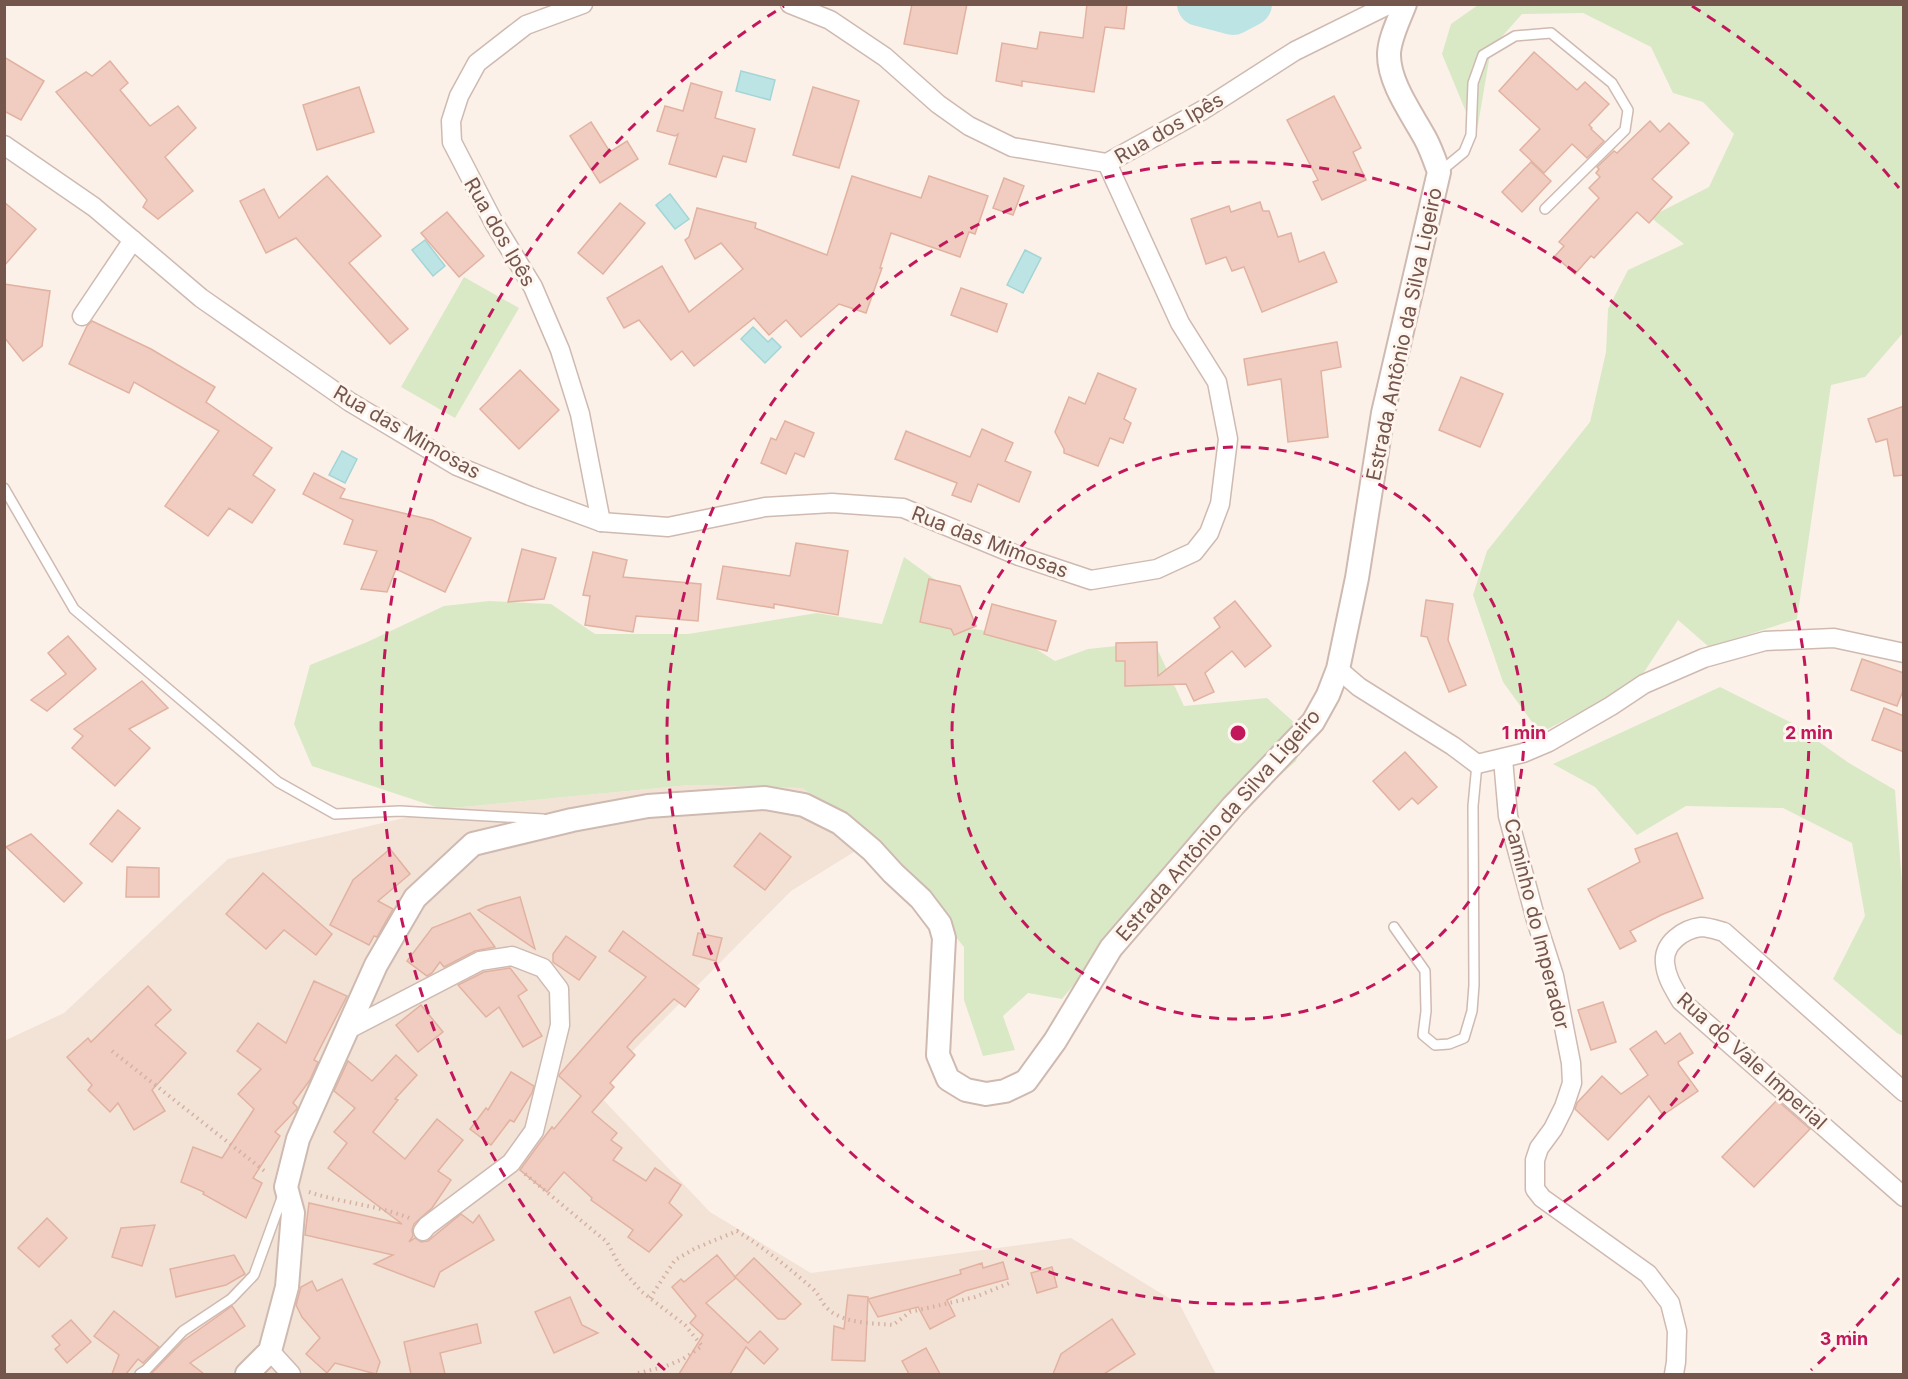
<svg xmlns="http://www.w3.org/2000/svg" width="1908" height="1379" viewBox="0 0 1908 1379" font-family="Inter,sans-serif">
<rect width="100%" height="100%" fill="#fcf1e8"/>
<polygon fill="#f3e3d6" points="690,785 802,788 875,839 791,891 594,1090 710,1212 811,1273 1071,1238 1180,1305 1216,1374 5,1374 4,1041 64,1013 228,859 442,809"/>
<g fill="#d9e9c6">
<polygon points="1478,5 1903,5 1903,333 1865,377 1831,385 1797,619 1709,647 1678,620 1637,683 1540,733 1503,682 1473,595 1487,551 1590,422 1606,352 1608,309 1628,270 1684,244 1650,217 1709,187 1734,134 1703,102 1673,93 1651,47 1583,13 1522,14 1491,49 1476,136 1442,54 1451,24"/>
<polygon points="464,277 519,308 455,418 401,387"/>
<polygon points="904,557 944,586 941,624 1014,635 1055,661 1088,649 1154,642 1184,706 1267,698 1306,733 1296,761 1149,894 1062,999 1028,993 1003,1016 1015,1050 983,1056 964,1000 964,947 875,839 802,788 690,785 442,809 312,766 294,724 310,665 365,643 444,606 489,601 551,604 595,634 688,634 817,613 882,624"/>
<polygon points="1720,687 1792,723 1849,763 1895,790 1904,911 1903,1036 1897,1033 1833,979 1865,916 1852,843 1783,808 1686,806 1637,835 1595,787 1553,764"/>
</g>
<g fill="#bde4e5" stroke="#a3d5d6" stroke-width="1.5">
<polygon points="741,71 775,80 770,100 736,91"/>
<polygon points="670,194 689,219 675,229 656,205"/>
<polygon points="425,240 445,266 433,276 412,250"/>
<polygon points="1025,250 1041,258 1023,293 1007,285"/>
<polygon points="753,327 768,342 772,338 781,347 765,363 741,339"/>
<polygon points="342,451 357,459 345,483 329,475"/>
</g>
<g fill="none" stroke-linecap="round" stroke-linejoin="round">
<polyline stroke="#bde4e5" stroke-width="44" points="1199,4 1233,13 1250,4"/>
</g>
<g fill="#f0cdc0" stroke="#e2b2a1" stroke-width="1.5">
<polygon points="912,4 967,4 957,54 904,44"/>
<polygon points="1087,4 1127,4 1124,29 1105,27 1094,92 1022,81 1022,86 996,81 1002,43 1037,49 1040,32 1083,38"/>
<polygon points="1534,52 1577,90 1585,82 1609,104 1589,125 1592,128 1591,129 1604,141 1587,158 1572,144 1544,173 1520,150 1540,129 1499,91"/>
<polygon points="4,57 44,81 21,120 4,111"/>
<polygon points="110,61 128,83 120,90 150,126 178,106 196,128 165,157 193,191 158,219 143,207 147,200 56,92 86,72 92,76"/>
<polygon points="691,83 722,92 715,118 755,129 746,162 723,156 716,177 669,164 678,134 675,136 657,131 665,106 683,111"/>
<polygon points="359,87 374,132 317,150 303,105"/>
<polygon points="813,87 859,101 839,168 793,155"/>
<polygon points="1334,96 1361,148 1353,152 1366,180 1322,200 1313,182 1318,180 1287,120"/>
<polygon points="1650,121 1660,132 1669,123 1689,143 1652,179 1672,197 1649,223 1637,212 1594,258 1591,256 1575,274 1555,256 1564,246 1559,242 1599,198 1589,188 1600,177 1596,173 1599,169 1597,167 1614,151 1617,153"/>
<polygon points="591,122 610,152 627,141 638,159 600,183 570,136"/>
<polygon points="1531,162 1551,181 1522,212 1502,192"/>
<polygon points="327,176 381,236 349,263 408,329 390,344 296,238 266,253 240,201 264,189 279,218"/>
<polygon points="852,176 921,198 929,176 988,196 975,234 969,232 960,257 891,233 880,268 882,268 866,313 839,304 801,337 786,320 769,335 754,318 694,366 682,351 671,360 639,320 624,328 607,298 662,266 689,312 743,269 721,243 695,259 685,240 689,237 697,208 756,223 755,228 827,255"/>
<polygon points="1004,178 1024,186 1013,215 993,208"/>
<polygon points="4,202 36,229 4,266"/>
<polygon points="1260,202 1263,211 1269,211 1278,237 1291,233 1299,262 1324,252 1337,282 1262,312 1244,267 1232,271 1226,257 1206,264 1191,219 1229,206 1231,212"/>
<polygon points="620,203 645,223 603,274 578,253"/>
<polygon points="447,212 484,256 459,277 421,233"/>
<polygon points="4,284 50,291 42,346 23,361 4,337"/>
<polygon points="961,288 1007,304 997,332 951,315"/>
<polygon points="92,321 151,349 215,387 206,402 272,448 253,475 275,490 252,523 229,508 208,536 165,506 219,431 134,382 129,393 69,364 87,326"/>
<polygon points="1337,342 1341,367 1321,371 1328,437 1288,442 1281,379 1248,385 1244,359"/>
<polygon points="520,370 559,410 519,449 480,409"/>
<polygon points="1098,373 1136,389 1124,419 1131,423 1123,443 1110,438 1098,466 1064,453 1064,449 1055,432 1069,397 1085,404"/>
<polygon points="1461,377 1503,394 1480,447 1439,430"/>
<polygon points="1904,406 1904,475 1894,476 1887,439 1876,442 1868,419"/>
<polygon points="785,421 814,433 804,457 795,453 786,474 761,463 771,438 776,440"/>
<polygon points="982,429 1013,443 1005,461 1031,472 1019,502 978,484 971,502 952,495 957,483 895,459 906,431 970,457"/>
<polygon points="314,473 345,489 340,498 432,520 471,538 445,592 396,569 387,592 361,589 377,551 344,544 353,520 303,494"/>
<polygon points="796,543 848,551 838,615 774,604 774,608 717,599 723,566 790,576"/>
<polygon points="522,549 556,558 544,599 508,602"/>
<polygon points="593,552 627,560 623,577 701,584 698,621 636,616 633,632 585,625 590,596 583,595"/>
<polygon points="929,579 960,586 976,626 954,635 951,629 920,622"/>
<polygon points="1426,600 1453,604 1448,640 1466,685 1449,692 1427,637 1421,636"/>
<polygon points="1235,601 1271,646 1245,667 1232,651 1205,673 1214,692 1194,701 1186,684 1125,686 1125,661 1116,661 1116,643 1157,642 1158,676 1220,627 1214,618"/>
<polygon points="992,604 1056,621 1047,651 984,634"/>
<polygon points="68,636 96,669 47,711 31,700 66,674 48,653"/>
<polygon points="1862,659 1904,673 1904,688 1897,706 1851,690"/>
<polygon points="142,681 168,708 129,729 150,748 115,786 72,748 83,736 74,729"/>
<polygon points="1884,708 1904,716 1904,752 1872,740"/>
<polygon points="1405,752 1437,787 1418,804 1412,798 1399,810 1373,781"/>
<polygon points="118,810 140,828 112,862 90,844"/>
<polygon points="760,833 791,857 765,890 734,866"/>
<polygon points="1677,833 1703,898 1661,915 1630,931 1636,941 1620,949 1588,889 1640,862 1635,849"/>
<polygon points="31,834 82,883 64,902 6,847"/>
<polygon points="390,849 410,874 378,901 393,909 377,937 374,936 369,945 330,925 353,880"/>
<polygon points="127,867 159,868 159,897 126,897"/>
<polygon points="263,873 332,934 316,955 284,930 266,949 226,914"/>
<polygon points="520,897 535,949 478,910 487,906"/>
<polygon points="470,913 495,947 475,951 444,967 440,962 432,973 427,976 407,961 432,928"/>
<polygon points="623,931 699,989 685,1007 674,999 634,1039 627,1047 635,1055 610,1083 614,1087 592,1112 617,1133 611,1140 622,1148 613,1160 646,1181 655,1168 681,1185 669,1203 682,1215 649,1252 628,1237 633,1230 591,1200 592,1198 564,1172 547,1192 520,1170 539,1144 552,1127 554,1129 581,1096 559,1076 560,1074 646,977 609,951"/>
<polygon points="698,933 722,938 716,961 693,955"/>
<polygon points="566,936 596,957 579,980 553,962 553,954"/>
<polygon points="510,968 527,990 518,996 542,1036 523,1047 499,1007 486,1017 458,985 484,972"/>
<polygon points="314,981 347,996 314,1060 318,1062 310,1080 293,1103 297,1107 297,1109 275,1132 280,1136 253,1178 262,1183 246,1218 203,1194 204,1192 181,1182 193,1147 222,1158 254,1109 238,1094 261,1069 237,1051 258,1023 286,1043"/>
<polygon points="148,986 171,1010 155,1025 186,1053 152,1090 165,1111 134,1130 118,1103 110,1112 88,1090 92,1085 67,1057 88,1038 91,1042"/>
<polygon points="1603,1002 1616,1042 1591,1050 1578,1010"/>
<polygon points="421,1005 443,1032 418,1052 396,1025"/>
<polygon points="1656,1031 1665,1044 1680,1033 1693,1053 1678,1062 1679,1065 1698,1091 1663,1115 1649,1096 1608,1140 1575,1109 1577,1103 1602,1076 1621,1094 1648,1075 1630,1049"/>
<polygon points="396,1055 417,1075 395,1099 398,1100 373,1132 405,1159 437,1119 463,1140 438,1171 451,1180 432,1208 414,1224 412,1230 413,1236 409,1242 415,1238 421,1242 428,1241 461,1214 473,1223 479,1215 494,1240 440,1272 434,1287 374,1264 393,1255 305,1235 309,1203 402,1224 328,1168 347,1143 334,1132 355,1108 334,1091 348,1061 372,1081"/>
<polygon points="511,1072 534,1086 532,1093 514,1122 510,1120 491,1145 470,1129 486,1108 488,1110"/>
<polygon points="1777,1100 1810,1129 1754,1187 1722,1157"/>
<polygon points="47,1218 67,1238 39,1267 18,1248"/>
<polygon points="155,1225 142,1266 112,1257 121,1228"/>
<polygon points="234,1255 245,1274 226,1285 176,1297 170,1269"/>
<polygon points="717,1255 736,1278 706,1303 748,1343 760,1331 778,1349 764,1364 746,1347 730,1374 679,1374 703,1335 690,1323 696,1316 672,1287 681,1279 684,1282"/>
<polygon points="754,1258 801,1304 785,1319 778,1319 735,1277"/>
<polygon points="1003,1262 1008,1279 965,1291 947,1300 955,1316 930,1329 918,1307 878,1317 868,1299 961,1274 960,1270 982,1263 983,1268"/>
<polygon points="1052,1267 1057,1287 1037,1293 1031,1273"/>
<polygon points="342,1279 380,1362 376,1374 335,1363 327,1373 306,1354 320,1338 302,1317 296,1305 301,1287 312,1281 317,1291"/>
<polygon points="848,1295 868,1297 865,1361 832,1360 834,1326 844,1329"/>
<polygon points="570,1297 582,1325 598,1333 554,1353 535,1312"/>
<polygon points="232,1306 245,1326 190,1363 204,1374 151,1374 183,1341"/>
<polygon points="114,1311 159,1347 143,1363 138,1359 126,1374 112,1374 119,1355 94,1336"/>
<polygon points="1112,1319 1135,1354 1104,1374 1053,1374 1061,1354"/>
<polygon points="71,1320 91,1342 67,1363 55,1349 60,1345 52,1336"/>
<polygon points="477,1324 481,1343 440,1353 445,1374 411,1374 404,1342"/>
<polygon points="926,1348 940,1374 909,1374 902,1361"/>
</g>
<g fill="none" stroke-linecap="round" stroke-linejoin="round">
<defs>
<g id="service">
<polyline points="1441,171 1464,152 1471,135 1473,83 1483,55 1515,36 1551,33 1612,83 1628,110 1625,130 1545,209"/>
<polyline points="4,488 74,609 278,782 335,814 400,811 543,819"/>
<polyline points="1394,927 1425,971 1426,1011 1423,1035 1435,1045 1449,1044 1464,1038 1472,1011 1474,985 1473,806 1477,764"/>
<polyline points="140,1374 146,1370 183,1331 231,1299 254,1275 283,1195"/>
</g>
<g id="minor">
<polyline points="583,4 526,25 477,63 459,96 451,121 452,142 494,223 533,287 560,350 580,414 601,522"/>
<polyline points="790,4 830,20 885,57 938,104 969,126 1012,147 1107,163 1203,110 1295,51 1390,4"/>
<polyline points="4,145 94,207 201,298 350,402 457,466 530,496 601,522 668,527 765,507 832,503 903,508 1019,556 1091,580 1157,569 1194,552 1209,533 1220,504 1228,439 1217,382 1180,323 1107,163"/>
<polyline points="82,316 133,240"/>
<polyline points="1338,669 1359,687 1453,746 1477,764 1523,753 1549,742 1611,706 1644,684 1704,658 1765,641 1834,638 1904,653"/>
<polyline points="1503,759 1508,816 1536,920 1554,976 1571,1063 1572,1083 1564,1107 1553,1129 1539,1148 1535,1160 1535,1189 1542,1198 1648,1274 1670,1303 1677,1331 1676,1362 1674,1374"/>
<polyline points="347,1030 480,961 512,956 543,968 559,989 560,1025 534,1131 511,1163 427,1226 423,1231"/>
<path d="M 1904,1092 L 1724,932 C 1717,930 1708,927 1701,927 C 1684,929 1663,943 1665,963 C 1666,977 1674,989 1681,1001 L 1904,1197"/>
<polyline points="270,1351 291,1374"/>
</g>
<path id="tertiary" d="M 247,1374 L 270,1351 L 287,1287 L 293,1213 L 286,1187 L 298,1139 L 376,965 L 415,898 L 473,844 L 572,820 L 648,806 L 765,798 L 804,805 L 840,823 L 872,850 L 893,873 L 921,899 L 940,924 L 944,938 L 938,1055 L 948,1079 L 966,1090 L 986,1094 L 1005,1091 L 1026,1081 L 1055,1041 L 1111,948 L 1233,806 L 1313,722 L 1328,695 L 1338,669 L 1357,578 L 1383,413 L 1439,172 C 1435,161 1431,149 1425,138 C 1412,114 1388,82 1389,53 C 1390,37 1399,20 1405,4"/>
</defs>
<use href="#service" stroke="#cfbab1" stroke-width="12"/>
<use href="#minor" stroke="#cfbab1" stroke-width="21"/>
<use href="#tertiary" stroke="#cfbab1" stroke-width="26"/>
<g stroke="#d5b0a3" stroke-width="4" stroke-dasharray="1.5 4.5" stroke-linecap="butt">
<polyline points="112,1051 267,1173"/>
<polyline points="525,1174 607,1242 621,1268 642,1292 685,1325 702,1346 683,1359 664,1367 634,1374"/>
<path d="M 309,1192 C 342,1203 377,1205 409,1218"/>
<path d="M 650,1298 L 675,1260 L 696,1248 L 737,1231 C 764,1248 788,1267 812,1288 C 821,1296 821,1305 833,1313 C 851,1324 873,1323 893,1325 L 910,1312 L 975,1297 L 1012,1282"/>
</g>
<use href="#service" stroke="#fff" stroke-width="9"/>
<use href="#minor" stroke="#fff" stroke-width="18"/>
<use href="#tertiary" stroke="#fff" stroke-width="22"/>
</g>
<g fill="none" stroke="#c2185b" stroke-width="3" stroke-dasharray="10 8">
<circle cx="1238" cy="733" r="286"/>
<circle cx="1238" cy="733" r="571"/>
<path d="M1899 1278A857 857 0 0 1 1811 1370M665 1370A857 857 0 0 1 784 6M1692 6A857 857 0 0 1 1899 188"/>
</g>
<g text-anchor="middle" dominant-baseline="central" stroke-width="6" stroke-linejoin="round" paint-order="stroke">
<g font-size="20" fill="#75564d" stroke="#fef6ee">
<text transform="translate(1169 128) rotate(-30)">Rua dos Ipês</text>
<text transform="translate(500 232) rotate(60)">Rua dos Ipês</text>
<text transform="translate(1404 334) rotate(-78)">Estrada Antônio da Silva Ligeiro</text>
<text transform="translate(407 432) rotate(30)">Rua das Mimosas</text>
<text transform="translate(990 542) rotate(21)">Rua das Mimosas</text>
<text transform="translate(1218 825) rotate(-49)">Estrada Antônio da Silva Ligeiro</text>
<text transform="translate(1537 924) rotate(76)">Caminho do Imperador</text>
<text transform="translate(1752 1061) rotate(42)">Rua do Vale Imperial</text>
</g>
</g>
<circle cx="1238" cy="733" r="9" fill="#c2185b" stroke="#fef6ee" stroke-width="3"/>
<g font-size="18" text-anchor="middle" font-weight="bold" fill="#c2185b" stroke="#fef6ee" stroke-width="6" stroke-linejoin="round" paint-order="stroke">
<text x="1524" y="739">1 min</text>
<text x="1809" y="739">2 min</text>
<text x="1844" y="1345">3 min</text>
</g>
<rect width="1908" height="1379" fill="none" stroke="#75564d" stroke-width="12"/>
</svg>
